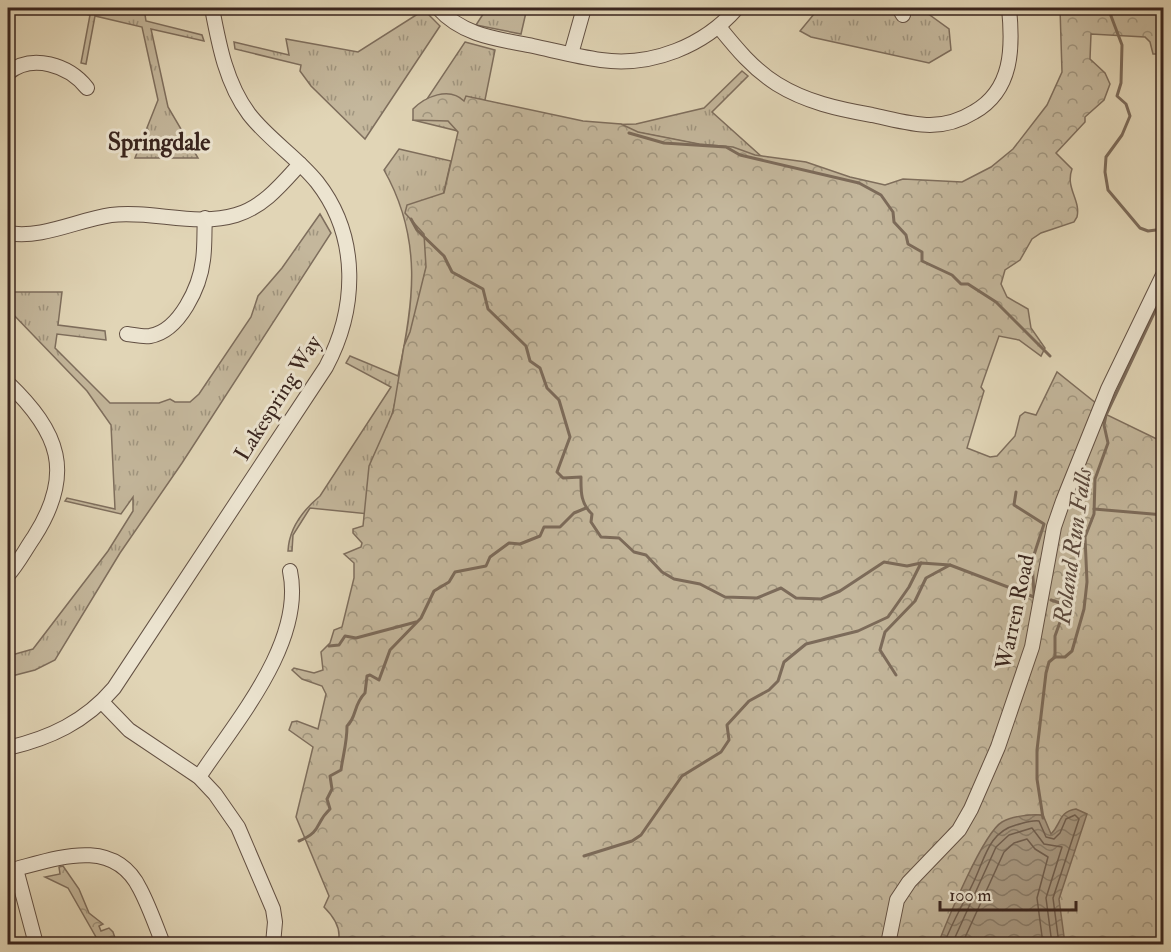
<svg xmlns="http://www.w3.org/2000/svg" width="1171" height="952" viewBox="0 0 1171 952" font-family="'IM FELL Double Pica',serif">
<defs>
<pattern id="grass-tufts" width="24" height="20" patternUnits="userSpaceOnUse" patternTransform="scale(1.5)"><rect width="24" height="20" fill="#c4b79c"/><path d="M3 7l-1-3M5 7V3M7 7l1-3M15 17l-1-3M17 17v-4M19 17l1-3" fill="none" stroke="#a0957f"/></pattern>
<pattern id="forest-crowns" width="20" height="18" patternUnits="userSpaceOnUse" patternTransform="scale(1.5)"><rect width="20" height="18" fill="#c4b79c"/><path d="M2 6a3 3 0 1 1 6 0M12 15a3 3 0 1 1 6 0" fill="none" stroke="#a0957f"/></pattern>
<pattern id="water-waves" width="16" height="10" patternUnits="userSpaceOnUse" patternTransform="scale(1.5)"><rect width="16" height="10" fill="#a89982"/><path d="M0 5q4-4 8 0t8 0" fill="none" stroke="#8a7d6a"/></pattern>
</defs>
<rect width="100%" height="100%" fill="#e1d5b6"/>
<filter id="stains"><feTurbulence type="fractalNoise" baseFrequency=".00333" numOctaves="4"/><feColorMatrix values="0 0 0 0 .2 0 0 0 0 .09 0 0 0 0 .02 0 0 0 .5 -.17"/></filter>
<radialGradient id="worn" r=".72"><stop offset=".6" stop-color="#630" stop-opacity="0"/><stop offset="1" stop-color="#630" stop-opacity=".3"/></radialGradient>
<g fill="url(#grass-tufts)" stroke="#7e6e5d" stroke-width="1.5">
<polygon points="62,8 144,8 146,21 202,35 204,41 151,29 168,107 198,158 135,158 158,100 142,27 95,16 86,64 81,63 90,15"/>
<polygon points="487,8 527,8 521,34 476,25"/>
<polygon points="819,8 920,8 949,29 951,50 929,63 811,37 800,31"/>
<polygon points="424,10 440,26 365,139 311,86 300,71 301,65 235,49 234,42 289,55 286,39 358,52"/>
<polygon points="465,42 495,50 485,100 466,97 458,131 413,120"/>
<polygon points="742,71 748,76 712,112 762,157 601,125 636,124 704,108"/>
<path d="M 399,149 L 451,161 L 369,514 L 310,508 L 293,535 L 292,551 L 288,551 C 289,528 302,511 320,496 L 391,387 L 346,363 L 350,356 L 398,376 C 414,303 423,239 384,170 Z"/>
<polygon points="320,214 331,233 182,463 120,553 55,660 35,670 8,677 8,656 33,649 108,551 133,511 133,497 121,514 65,501 67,498 115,509 111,425 87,391 8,309 8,292 62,292 58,325 105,331 106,340 57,334 55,348 110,403 159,403 170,399 175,402 190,402 199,394 251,317 258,296 282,268"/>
</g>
<g fill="url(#forest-crowns)" stroke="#7e6e5d" stroke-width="1.5">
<path d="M 1060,8 L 1163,8 L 1163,54 L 1153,54 L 1150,42 L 1145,37 L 1091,34 L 1090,59 L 1105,73 L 1110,84 L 1104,100 L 1085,117 L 1085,122 L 1056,153 L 1072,169 C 1065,188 1081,200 1077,217 L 1074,222 L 1041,233 L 1032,239 L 1020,260 L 1005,270 L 1001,284 L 1007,297 L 1028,309 L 1031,328 L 1045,348 L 1041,356 L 1019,340 L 999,336 L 981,387 L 984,391 L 967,448 L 990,457 L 997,456 L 1015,436 L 1020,416 L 1025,412 L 1036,415 L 1057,372 L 1097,404 L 1103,413 L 1163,442 L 1163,944 L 327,944 L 338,942 C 342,929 333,916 324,907 L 329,896 L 296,817 L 313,747 L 289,730 L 292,722 L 297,721 L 318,729 L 326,694 L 322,686 L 302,679 L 292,670 L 294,668 L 314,673 L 323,670 L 321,652 L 330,643 L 334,630 L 342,627 L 354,578 L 354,563 L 344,554 L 361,547 L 362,543 L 353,533 L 353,529 L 363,526 L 369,466 L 393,412 L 404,346 L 410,332 L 426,267 L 424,234 L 405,213 L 407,205 L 444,193 L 458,132 L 448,121 L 413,120 L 413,109 C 425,97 449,86 464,101 L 466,96 L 583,121 L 621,124 L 638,132 L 699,144 L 733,147 L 755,155 L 806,162 L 850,177 L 885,185 L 903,179 L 962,182 L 991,167 L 1013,149 L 1047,105 L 1062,72 Z"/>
<polygon points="63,866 79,889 89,913 103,924 99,926 101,931 109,928 113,932 117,944 100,944 68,888 45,877 60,874 59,867"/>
</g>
<path fill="url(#water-waves)" stroke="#7c6b5a" stroke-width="1.5" d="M 1076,809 L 1087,814 L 1059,899 L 1065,944 L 938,944 C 947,921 983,833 1002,822 C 1013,816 1031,814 1043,815 L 1051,834 C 1062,823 1058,812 1076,809 Z"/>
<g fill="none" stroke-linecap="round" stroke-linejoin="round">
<g stroke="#705f50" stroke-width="1.5">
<path d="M 944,944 C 952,922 964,903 974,881 C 985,858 989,832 1016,825 C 1024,823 1031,820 1039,821 L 1046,837 L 1054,839 L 1060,833 L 1066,819 L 1075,815 L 1079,819 L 1053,898 L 1059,944"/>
<polyline points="952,944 996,847 1009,835 1032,828 1044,844 1062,847 1046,898 1052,944"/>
<polyline points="962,944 1004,852 1014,843 1027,839 1035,849 1048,857 1037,898 1043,944"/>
</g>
<g stroke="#7c6b5a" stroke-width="3">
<polyline points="1108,8 1122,45 1121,83 1117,96 1126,104 1130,116 1122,135 1106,157 1105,172 1108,190 1140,228 1148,231 1164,229"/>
<polyline points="629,133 664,143 726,147 740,155 859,183 881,195 893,212 894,222 906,235 908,244 922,252 922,261 952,275 961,284 968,284 996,302 1050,356"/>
<path d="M 411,219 L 417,230 L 444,256 L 452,272 L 483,289 L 488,309 L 526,346 L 530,361 L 540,368 L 547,388 L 559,400 L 570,437 L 557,472 L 563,478 L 581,477 C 581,490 580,503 592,514 L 591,522 L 601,537 L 619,538 L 634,552 L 646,555 L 662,572 L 674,579 L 700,584 L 725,597 L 757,598 L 781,588 L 796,598 L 821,599 L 840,591 L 884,562 L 907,566 L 921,563"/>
<polyline points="1016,492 1014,505 1044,524 1032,561 1034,595"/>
<polyline points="1094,509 1164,515"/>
<polyline points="1051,600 1063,604 1064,611 1055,636 1055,657"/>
<polyline points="329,646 339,645 345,636 356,638 416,622"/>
<polyline points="896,675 880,650 885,632 915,601 926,578 950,565"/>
<polyline points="1043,818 1037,779 1037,750 1046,673 1049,662 1055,657 1065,657 1072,651 1084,609 1087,582 1085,537 1094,514 1095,479 1108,443 1104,425 1106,415 1164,292"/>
<path d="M 299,841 C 323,831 314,824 330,809 L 327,799 L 332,789 L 330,776 L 341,770 C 343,755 347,743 347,726 C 357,717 353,705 365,693 L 367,676 L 370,675 L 379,680 L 390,650 L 421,618 L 434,591 L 449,582 L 455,572 L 486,566 L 490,557 L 509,543 L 520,544 L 540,536 L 544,527 L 560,527 L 574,513 L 586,508"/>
<polyline points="584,856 632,841 641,835 682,776 721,752 729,740 727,725 749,701 769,690 778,681 784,662 806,644 858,631 888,617 909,587 921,563 950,565 1034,597"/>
</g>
<defs>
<g id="minor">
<path d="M 438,8 C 463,36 498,39 533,46 C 556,51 579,57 601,60 C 652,67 704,46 737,8"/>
<polyline points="899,8 903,15"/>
<path d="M 719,27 C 736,48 753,69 777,84 C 806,102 838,109 872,115 C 891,119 911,125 930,125 C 945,125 961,120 974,112 C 1013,90 1013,47 1009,8"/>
<polyline points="571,54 584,8"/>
<path d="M 8,73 C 32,53 69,65 87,88"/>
<path d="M 8,233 C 42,239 77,220 111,215 C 152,210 196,227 236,215 C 263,207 281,185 300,164"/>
<path d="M 127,334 C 135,335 143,337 150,336 C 180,331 200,286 203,260 C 205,246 204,232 205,218"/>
<path d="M 8,383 C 59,432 75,473 34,537 C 25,550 18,564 8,575"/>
<polyline points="102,702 129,730 199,777 215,794 238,827 273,909 275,922 273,944"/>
<path d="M 8,748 C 50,738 85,722 114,688 L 326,367 C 357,309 360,237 317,182 C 297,157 269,140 249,114 C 226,83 219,45 212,8"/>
<path d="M 199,777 C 236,721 305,642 290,571"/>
<polyline points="16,869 36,944"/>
<path d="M 8,871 C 53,860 113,834 140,889 C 149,906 156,926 163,944"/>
<polyline points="888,944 897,900 909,882 959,830 971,809 998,747 1032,647 1054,527 1063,501 1108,389 1164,273"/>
</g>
</defs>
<use href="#minor" stroke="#635144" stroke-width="16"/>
<use href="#minor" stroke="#ece4d0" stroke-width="14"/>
</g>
<g text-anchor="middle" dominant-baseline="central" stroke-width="6" stroke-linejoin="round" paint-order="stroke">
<g font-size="22" fill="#39251e" stroke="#ece4d0">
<text transform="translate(278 398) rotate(-58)">Lakespring Way</text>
<text transform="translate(1015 612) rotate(-78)">Warren Road</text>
</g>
<g font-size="24" font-weight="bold" fill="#39251e" stroke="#ece4d0">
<text x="159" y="142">Springdale</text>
</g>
<g font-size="24" font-style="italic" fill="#5a483c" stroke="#ece4d0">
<text transform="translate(1073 546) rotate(-82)">Roland Run Falls</text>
</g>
</g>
<rect width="1171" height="952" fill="none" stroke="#e1d5b6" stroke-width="30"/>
<rect x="9" y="9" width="1153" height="934" fill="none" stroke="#39251e" stroke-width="3"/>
<rect x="15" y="15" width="1141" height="922" fill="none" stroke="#39251e" stroke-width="1.5"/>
<path d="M940 901v9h136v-9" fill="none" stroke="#39251e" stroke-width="3"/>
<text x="949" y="901" font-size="18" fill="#39251e" stroke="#ece4d0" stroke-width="4.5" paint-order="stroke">100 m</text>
<rect width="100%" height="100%" filter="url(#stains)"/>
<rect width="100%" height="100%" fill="url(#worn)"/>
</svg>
